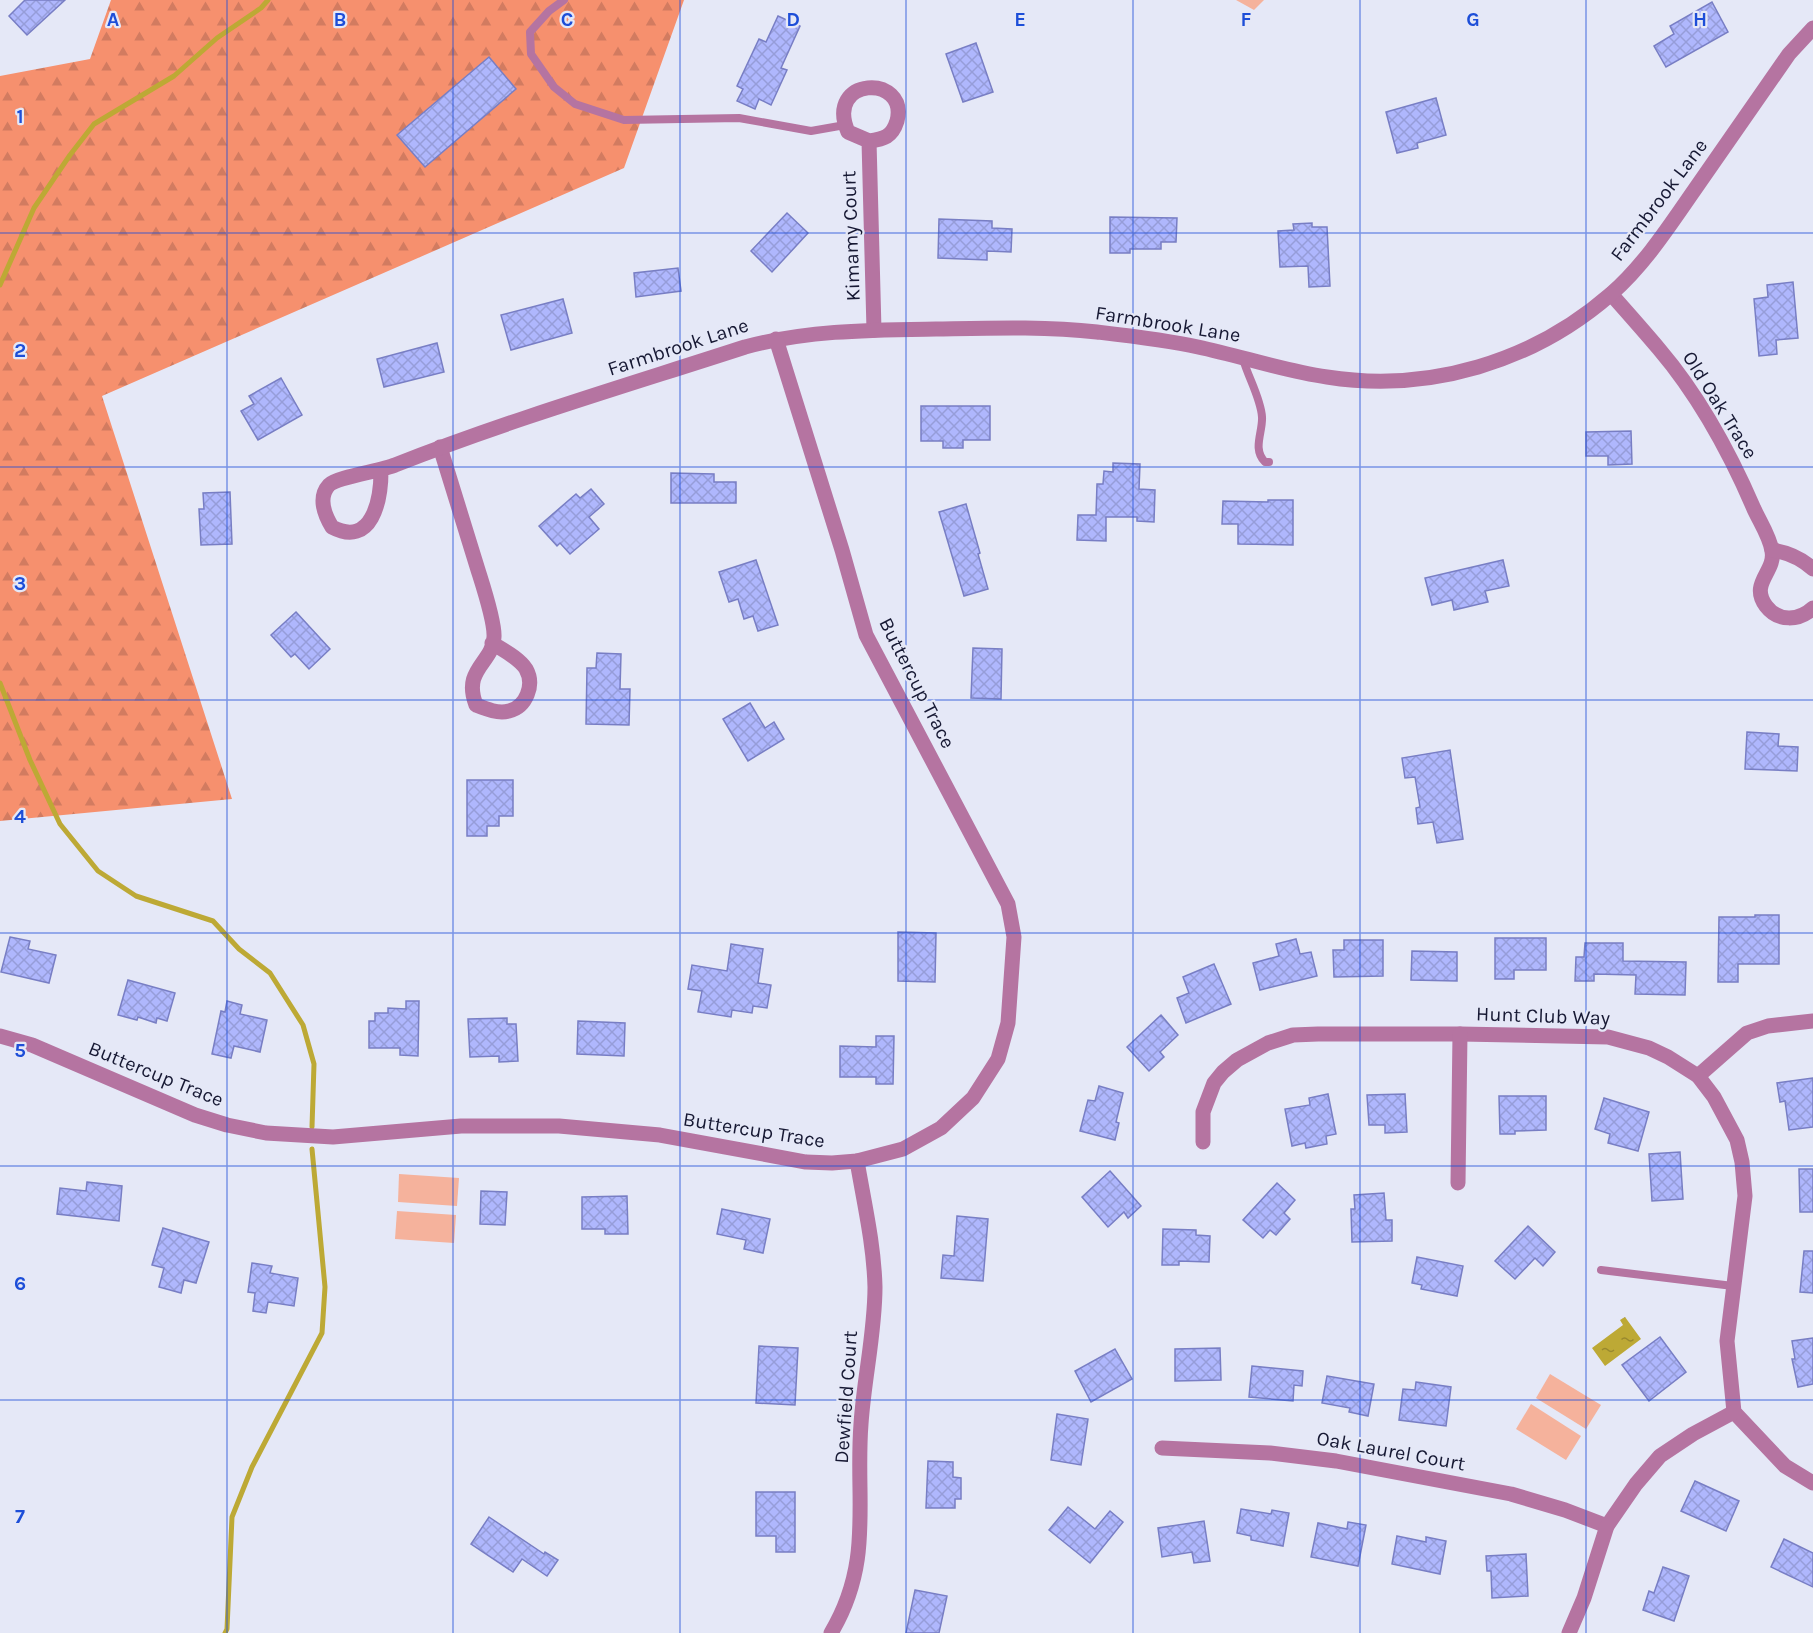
<svg xmlns="http://www.w3.org/2000/svg" width="1813" height="1633" viewBox="0 0 1813 1633" font-family="Karla,sans-serif">
<defs>
<pattern id="forest-firs" width="22" height="20" patternUnits="userSpaceOnUse" patternTransform="scale(1.5)"><rect width="22" height="20" fill="#f6906e"/><path d="M5 1l3.5 6h-7zM16 11l3.5 6h-7z" fill="#d27b60"/></pattern>
<pattern id="wetland-marsh" width="20" height="14" patternUnits="userSpaceOnUse" patternTransform="scale(1.5)"><rect width="20" height="14" fill="#f5b29c"/><path d="M1 5h8M5 5V1M11 12h8M15 12V8" fill="none" stroke="#d19887"/></pattern>
<pattern id="water-ripples" width="26" height="14" patternUnits="userSpaceOnUse" patternTransform="scale(1.5)"><rect width="26" height="14" fill="#bda935"/><path d="M2 4q2-2 4 0t4 0M15 11q2-2 4 0t4 0" fill="none" stroke="#99892d"/></pattern>
<pattern id="building-cross-hatch" width="8" height="8" patternUnits="userSpaceOnUse" patternTransform="scale(1.5)"><rect width="8" height="8" fill="#afb7fd"/><path d="M0 0l8 8M0 8l8-8" fill="none" stroke="#969dd9"/></pattern>
</defs>
<rect width="100%" height="100%" fill="#e5e8f7"/>
<polygon fill="url(#forest-firs)" points="111,0 684,0 624,168 102,396 232,799 0,821 0,76 90,59"/>
<polygon fill="url(#wetland-marsh)" points="1236,0 1264,0 1254,10"/>
<g fill="#f5b29c">
<polygon points="399,1174 459,1178 457,1206 398,1202"/>
<polygon points="397,1211 456,1215 454,1243 395,1239"/>
<polygon points="1550,1374 1601,1405 1586,1429 1536,1398"/>
<polygon points="1531,1404 1581,1436 1566,1460 1516,1429"/>
</g>
<polygon fill="url(#water-ripples)" points="1625,1317 1641,1339 1605,1366 1592,1348 1623,1325 1620,1320"/>
<g fill="none" stroke-linecap="round" stroke-linejoin="round">
<g stroke="#bda935" stroke-width="5">
<polyline points="0,285 34,208 70,155 94,124 174,76 217,38 261,8 268,0"/>
<polyline points="0,683 30,760 60,824 98,871 136,896 213,921 239,949 270,973 303,1025 314,1064 312,1127"/>
<polyline points="225,1633 227,1629 232,1517 252,1467 322,1333 325,1287 312,1149"/>
</g>
</g>
<g fill="url(#building-cross-hatch)" stroke="#787ec4" stroke-width="1.5">
<polygon points="25,0 65,0 27,35 9,16"/>
<polygon points="1712,2 1728,32 1666,67 1654,46 1674,34 1670,26"/>
<polygon points="778,16 800,26 781,68 787,70 771,105 759,99 755,109 737,101 743,89 737,86 759,39 766,42"/>
<polygon points="976,43 993,92 963,102 946,54"/>
<polygon points="489,57 516,89 425,167 397,135"/>
<polygon points="1436,98 1446,135 1417,143 1418,148 1397,153 1386,112"/>
<polygon points="787,213 808,233 772,272 751,251"/>
<polygon points="1110,217 1177,218 1176,242 1161,242 1161,249 1130,249 1130,253 1110,253"/>
<polygon points="939,219 992,221 992,228 1012,229 1011,252 987,251 987,260 938,258"/>
<polygon points="1312,223 1312,227 1327,227 1330,286 1309,287 1308,266 1280,267 1278,231 1294,230 1293,224"/>
<polygon points="678,268 681,291 636,297 634,273"/>
<polygon points="1793,282 1798,338 1776,340 1777,354 1759,356 1754,299 1768,297 1767,285"/>
<polygon points="563,299 572,333 511,350 501,315"/>
<polygon points="437,343 444,372 384,387 377,359"/>
<polygon points="281,378 302,415 258,440 241,411 254,404 249,396"/>
<polygon points="921,406 990,406 990,440 963,440 963,448 943,448 943,441 921,441"/>
<polygon points="1631,431 1632,464 1608,465 1608,456 1586,456 1586,432"/>
<polygon points="1113,463 1140,464 1139,489 1155,490 1154,522 1137,521 1137,517 1106,517 1106,541 1077,540 1078,515 1096,515 1097,484 1103,484 1104,471 1113,472"/>
<polygon points="671,473 714,474 714,482 736,482 736,503 671,503"/>
<polygon points="591,489 604,504 589,517 599,529 570,554 560,543 557,546 539,526 576,494 580,498"/>
<polygon points="230,492 232,544 201,545 199,509 204,509 203,493"/>
<polygon points="1268,500 1293,500 1293,545 1238,544 1238,524 1222,524 1223,501 1268,502"/>
<polygon points="966,504 980,553 978,554 988,589 964,596 939,512"/>
<polygon points="756,560 778,625 758,631 753,616 744,619 738,599 729,602 719,572"/>
<polygon points="1503,560 1509,586 1485,591 1488,602 1454,610 1452,600 1432,605 1425,578"/>
<polygon points="296,612 330,649 309,669 295,654 291,657 271,635"/>
<polygon points="973,648 1002,649 1001,699 971,698"/>
<polygon points="597,653 621,654 620,689 630,689 629,725 586,724 587,668 596,668"/>
<polygon points="750,703 765,728 774,722 784,739 748,761 723,719"/>
<polygon points="1747,732 1779,734 1778,746 1798,747 1797,771 1745,769"/>
<polygon points="1450,750 1463,839 1437,843 1433,822 1418,824 1416,808 1420,807 1415,777 1405,778 1402,758"/>
<polygon points="467,780 513,780 513,816 499,816 499,826 487,826 487,836 467,836"/>
<polygon points="1755,915 1779,915 1779,964 1738,964 1738,982 1718,982 1719,917 1755,917"/>
<polygon points="898,932 936,933 935,982 898,981"/>
<polygon points="10,937 30,941 28,949 56,955 49,983 1,972"/>
<polygon points="1495,938 1546,938 1546,970 1514,970 1514,979 1495,979"/>
<polygon points="1296,939 1300,954 1311,952 1317,976 1260,990 1253,963 1279,956 1276,944"/>
<polygon points="1344,940 1383,940 1383,976 1334,977 1333,950 1344,950"/>
<polygon points="1585,943 1623,943 1623,961 1686,962 1685,995 1635,994 1636,975 1594,974 1594,981 1575,981 1576,957 1584,957"/>
<polygon points="731,944 763,949 758,983 771,985 767,1008 753,1006 752,1013 732,1010 731,1017 698,1012 702,991 688,989 692,965 727,971"/>
<polygon points="1412,951 1457,952 1457,981 1411,980"/>
<polygon points="1214,964 1231,1004 1186,1023 1177,998 1189,993 1183,977"/>
<polygon points="128,980 175,993 167,1021 157,1018 156,1023 138,1017 137,1020 118,1015"/>
<polygon points="227,1001 242,1005 240,1014 267,1020 260,1052 234,1046 231,1058 212,1054 221,1011 225,1012"/>
<polygon points="406,1001 419,1001 418,1056 400,1055 400,1048 369,1048 369,1021 375,1021 375,1013 388,1013 388,1008 406,1009"/>
<polygon points="1161,1015 1178,1035 1160,1052 1164,1057 1149,1071 1127,1047"/>
<polygon points="507,1018 507,1024 516,1024 518,1061 499,1062 499,1056 470,1057 468,1019"/>
<polygon points="578,1021 625,1023 624,1056 577,1054"/>
<polygon points="876,1036 894,1036 893,1084 876,1084 876,1077 840,1077 840,1046 876,1047"/>
<polygon points="1813,1078 1813,1127 1789,1130 1785,1101 1780,1102 1777,1083"/>
<polygon points="1099,1086 1123,1093 1116,1122 1119,1123 1115,1140 1080,1131 1088,1100 1095,1101"/>
<polygon points="1328,1094 1336,1134 1326,1136 1327,1144 1306,1148 1305,1143 1292,1146 1285,1109 1310,1105 1309,1098"/>
<polygon points="1405,1094 1407,1132 1385,1133 1385,1125 1369,1125 1367,1095"/>
<polygon points="1499,1096 1546,1096 1546,1130 1515,1131 1515,1134 1500,1134"/>
<polygon points="1604,1098 1649,1112 1638,1151 1608,1143 1610,1134 1595,1129"/>
<polygon points="1680,1152 1683,1199 1652,1201 1649,1154"/>
<polygon points="1799,1169 1813,1169 1813,1212 1800,1212"/>
<polygon points="1110,1171 1141,1206 1128,1218 1124,1212 1108,1227 1082,1197"/>
<polygon points="87,1182 122,1186 119,1221 57,1214 60,1188 86,1191"/>
<polygon points="1277,1183 1295,1200 1284,1213 1290,1219 1276,1235 1270,1230 1263,1238 1243,1220"/>
<polygon points="481,1191 507,1192 505,1225 480,1224"/>
<polygon points="1384,1193 1386,1220 1392,1220 1392,1241 1352,1242 1351,1209 1355,1209 1354,1195"/>
<polygon points="627,1196 628,1234 605,1234 605,1229 582,1229 582,1197"/>
<polygon points="722,1209 770,1219 763,1253 744,1249 746,1240 717,1234"/>
<polygon points="957,1216 988,1219 983,1281 941,1278 943,1255 954,1256"/>
<polygon points="1528,1226 1555,1252 1543,1266 1535,1258 1515,1279 1495,1261"/>
<polygon points="163,1228 209,1242 196,1283 184,1280 181,1293 159,1287 164,1268 152,1265"/>
<polygon points="1163,1229 1196,1230 1196,1235 1210,1236 1209,1262 1179,1261 1179,1265 1162,1265"/>
<polygon points="1804,1251 1813,1251 1813,1293 1800,1292"/>
<polygon points="1417,1257 1463,1266 1457,1296 1421,1289 1422,1285 1412,1283"/>
<polygon points="252,1263 272,1266 270,1273 298,1278 294,1306 268,1302 266,1313 253,1311 255,1293 248,1292"/>
<polygon points="1660,1337 1686,1372 1649,1401 1622,1365"/>
<polygon points="1813,1338 1813,1384 1798,1387 1792,1359 1795,1359 1792,1341"/>
<polygon points="759,1346 798,1348 795,1405 756,1403"/>
<polygon points="1220,1348 1221,1380 1175,1381 1175,1349"/>
<polygon points="1115,1349 1132,1379 1091,1402 1075,1371"/>
<polygon points="1252,1366 1303,1371 1302,1386 1294,1385 1293,1401 1249,1397"/>
<polygon points="1327,1376 1374,1384 1368,1416 1349,1412 1350,1408 1322,1403"/>
<polygon points="1416,1382 1451,1387 1446,1426 1399,1420 1403,1389 1415,1390"/>
<polygon points="1057,1414 1088,1419 1081,1465 1051,1460"/>
<polygon points="928,1461 953,1462 953,1477 961,1478 961,1499 955,1499 955,1508 926,1508"/>
<polygon points="1695,1481 1739,1501 1726,1531 1681,1511"/>
<polygon points="756,1492 795,1492 795,1552 776,1552 776,1536 756,1536"/>
<polygon points="1068,1507 1095,1529 1110,1511 1123,1522 1090,1563 1049,1530"/>
<polygon points="1241,1509 1271,1514 1272,1510 1289,1513 1283,1546 1251,1540 1251,1536 1237,1533"/>
<polygon points="489,1517 544,1554 545,1552 558,1560 547,1576 522,1559 513,1572 471,1544"/>
<polygon points="1204,1521 1210,1561 1194,1563 1192,1552 1162,1557 1158,1528"/>
<polygon points="1348,1522 1366,1525 1358,1566 1311,1557 1318,1523 1347,1529"/>
<polygon points="1397,1536 1426,1542 1426,1537 1446,1541 1440,1574 1392,1564"/>
<polygon points="1784,1539 1813,1553 1813,1587 1771,1567"/>
<polygon points="1526,1554 1528,1596 1492,1598 1491,1571 1487,1571 1486,1556"/>
<polygon points="1663,1567 1689,1576 1674,1621 1643,1610 1649,1591 1654,1593"/>
<polygon points="915,1590 947,1596 939,1633 906,1633"/>
</g>
<g fill="none" stroke-linecap="round" stroke-linejoin="round">
<g stroke="#b574a1" stroke-width="8">
<polyline points="564,0 549,11 530,32 531,54 554,87 575,104 624,120 739,118 811,131 845,125"/>
<path d="M 1243,359 C 1248,377 1261,399 1262,417 C 1263,432 1252,449 1265,462 L 1269,462"/>
<polyline points="1601,1270 1733,1286"/>
</g>
<g stroke="#b574a1" stroke-width="15">
<path d="M 869,141 C 884,139 892,137 897,121 C 909,74 824,76 848,132 L 869,141 L 874,330"/>
<path d="M 1611,294 C 1627,312 1643,330 1659,349 C 1699,396 1730,453 1754,509 C 1760,522 1770,537 1772,551 C 1776,572 1749,583 1766,606 C 1778,622 1799,621 1813,608"/>
<path d="M 440,447 C 453,488 465,529 478,570 C 483,586 495,622 494,637 C 493,663 462,669 476,705 C 486,709 498,714 509,711 C 526,707 535,685 526,669 C 519,658 503,650 492,643"/>
<path d="M 381,471 C 381,500 372,548 332,527 C 324,514 318,497 329,485 C 337,477 381,471 395,465 C 509,420 628,385 745,347 C 808,330 871,330 936,329 C 989,328 1044,326 1097,332 C 1131,336 1166,340 1198,347 C 1241,356 1283,371 1327,377 C 1429,393 1533,362 1611,294 C 1644,265 1668,228 1693,192 C 1725,146 1757,100 1789,54 L 1813,28"/>
<path d="M 1772,550 C 1787,552 1802,559 1813,569"/>
<polyline points="0,1036 32,1045 195,1115 227,1125 266,1133 333,1137 461,1126 559,1126 660,1135 806,1162 832,1163 857,1161 903,1149 941,1128 973,1098 998,1059 1008,1023 1014,937 1008,904 866,635 842,550 776,339"/>
<polyline points="1698,1076 1747,1033 1768,1026 1813,1021"/>
<polyline points="1203,1142 1203,1112 1214,1083 1223,1072 1237,1060 1268,1043 1293,1035 1318,1034 1460,1034 1608,1037 1649,1048 1668,1057 1698,1076 1714,1097 1737,1140 1742,1162 1745,1196 1727,1341 1734,1412 1785,1466 1813,1483"/>
<polyline points="1458,1183 1460,1034"/>
<polyline points="1162,1448 1270,1453 1336,1461 1511,1494 1565,1510 1607,1526"/>
<path d="M 831,1633 C 874,1561 855,1500 861,1424 C 864,1378 875,1333 875,1287 C 874,1245 864,1202 857,1161"/>
<polyline points="1569,1633 1584,1598 1607,1526 1636,1484 1660,1456 1693,1434 1734,1412"/>
</g>
</g>
<path fill="none" stroke="#1d4ed8" stroke-width="1.5" stroke-opacity="0.55" d="M 227,0 L 227,1633M 453,0 L 453,1633M 680,0 L 680,1633M 906,0 L 906,1633M 1133,0 L 1133,1633M 1360,0 L 1360,1633M 1586,0 L 1586,1633M 0,233 L 1813,233M 0,467 L 1813,467M 0,700 L 1813,700M 0,933 L 1813,933M 0,1166 L 1813,1166M 0,1400 L 1813,1400"/>
<g text-anchor="middle" dominant-baseline="central" stroke-width="4.5" stroke-linejoin="round" paint-order="stroke">
<g font-size="20" fill="#161833" stroke="#e5e8f7">
<text transform="translate(1659 200) rotate(-53)">Farmbrook Lane</text>
<text transform="translate(851 236) rotate(-92)">Kimamy Court</text>
<text transform="translate(1168 324) rotate(9)">Farmbrook Lane</text>
<text transform="translate(678 347) rotate(-18)">Farmbrook Lane</text>
<text transform="translate(1720 405) rotate(58)">Old Oak Trace</text>
<text transform="translate(917 683) rotate(63)">Buttercup Trace</text>
<text transform="translate(1543 1016) rotate(2)">Hunt Club Way</text>
<text transform="translate(156 1074) rotate(22)">Buttercup Trace</text>
<text transform="translate(754 1130) rotate(9)">Buttercup Trace</text>
<text transform="translate(846 1397) rotate(-86)">Dewfield Court</text>
<text transform="translate(1391 1451) rotate(10)">Oak Laurel Court</text>
</g>
</g>
<g font-size="20" text-anchor="middle" font-weight="bold" fill="#1d4ed8" stroke="#e5e8f7" stroke-width="4.5" stroke-linejoin="round" paint-order="stroke">
<text x="113" y="26">A</text>
<text x="340" y="26">B</text>
<text x="567" y="26">C</text>
<text x="793" y="26">D</text>
<text x="1020" y="26">E</text>
<text x="1246" y="26">F</text>
<text x="1473" y="26">G</text>
<text x="1700" y="26">H</text>
<text x="20" y="123">1</text>
<text x="20" y="357">2</text>
<text x="20" y="590">3</text>
<text x="20" y="823">4</text>
<text x="20" y="1057">5</text>
<text x="20" y="1290">6</text>
<text x="20" y="1523">7</text>
</g>
</svg>
